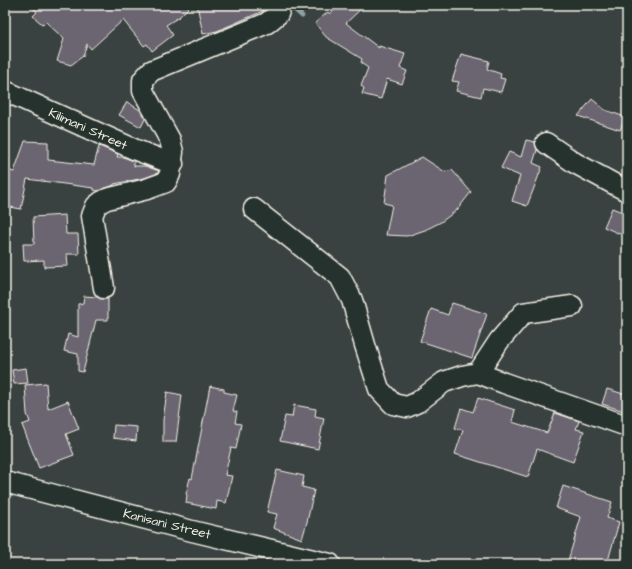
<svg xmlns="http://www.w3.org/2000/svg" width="632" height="569" viewBox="0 0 632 569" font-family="'Architects Daughter',sans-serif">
<rect width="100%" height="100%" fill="#3a4241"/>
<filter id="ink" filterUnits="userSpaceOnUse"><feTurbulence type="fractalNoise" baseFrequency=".025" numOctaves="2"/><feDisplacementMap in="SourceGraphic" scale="8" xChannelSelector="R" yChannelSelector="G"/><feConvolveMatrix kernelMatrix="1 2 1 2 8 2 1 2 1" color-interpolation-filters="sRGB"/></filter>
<g filter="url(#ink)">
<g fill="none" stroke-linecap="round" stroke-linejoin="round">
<polyline stroke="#8da29e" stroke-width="5" points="290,5 302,16"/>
</g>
<g fill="#6a6570" stroke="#f4f1e8">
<polygon points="29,5 191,5 179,17 166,25 173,35 152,51 147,44 144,46 123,20 91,49 87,44 83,56 71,65 57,61 64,39 46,22 43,25 33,16 37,12"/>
<polygon points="197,5 261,5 263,11 217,31 203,34"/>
<polygon points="340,5 365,5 346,23 379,48 379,46 405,54 400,68 407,71 402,84 387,79 381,99 362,94 364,88 361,86 368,68 361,63 362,59 326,37 315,23 328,12 330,14"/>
<polygon points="461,54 489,61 487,69 501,74 500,78 505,79 501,92 483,88 481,97 456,91 459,82 452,81"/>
<polygon points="592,99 605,110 625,117 620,130 578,116"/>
<polygon points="127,102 140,110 145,119 141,127 119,115"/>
<polygon points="526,140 535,142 537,150 533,163 542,167 527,206 512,201 520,176 501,168 509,152 521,157"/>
<polygon points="25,141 48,142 48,160 94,165 99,146 118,154 117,157 123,157 134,161 134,166 145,166 159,171 158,173 144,178 114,184 114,185 98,191 94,190 94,188 27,179 21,209 5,206 5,169 14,172"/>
<polygon points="422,157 445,172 452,170 471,192 457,210 441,222 425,230 407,236 386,235 392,205 384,203 388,175"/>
<polygon points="612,208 627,214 627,237 604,227"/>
<polygon points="65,215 66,234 78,234 79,254 67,254 68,266 44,267 44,260 24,261 23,244 34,244 33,217"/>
<polygon points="84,296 97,297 100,299 108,299 108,320 96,320 83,372 78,371 78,354 64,351 68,334 78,337 78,304 83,303"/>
<polygon points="452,303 487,314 472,358 420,341 431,309 448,315"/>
<polygon points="26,368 28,383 14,384 12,370"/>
<polygon points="46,383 48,409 68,401 79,429 66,434 74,455 39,468 22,425 30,422 27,414 25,385"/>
<polygon points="210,386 224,389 224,392 237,395 233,411 237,412 235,423 241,424 236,449 231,448 225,475 232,476 226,503 217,501 216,509 186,503 187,495 186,494 190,478 192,479"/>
<polygon points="607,389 627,395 627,412 602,404"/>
<polygon points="167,392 182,395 176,442 163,442 163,420"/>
<polygon points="478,398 515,410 512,422 547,433 555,413 579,421 576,429 584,431 573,462 537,449 528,477 455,454 463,430 455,428 461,408 473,412"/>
<polygon points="294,405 316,409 315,416 324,418 318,449 280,441 285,416 292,417"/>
<polygon points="114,425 137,427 136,441 113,438"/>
<polygon points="277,470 304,476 302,487 314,490 307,522 302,539 273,528 277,514 267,512"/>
<polygon points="563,486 612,502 607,518 619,522 607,564 567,564 581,517 556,508"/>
</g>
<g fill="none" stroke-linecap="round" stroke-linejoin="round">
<defs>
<g id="minor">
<polyline points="5,91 136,150 173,164"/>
<polyline points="546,143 575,163 627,191"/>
<polyline points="254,209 340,277 352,300 365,345 379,389 393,404 407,407 418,402 444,382 462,376 478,373 504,383 627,426"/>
<polyline points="104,288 92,216 96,206 101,202 107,199 147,189 166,182 170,174 173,152 170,140 143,91 143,80 151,71 267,23 278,14 281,5"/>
<polyline points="478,373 499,341 523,313 572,306"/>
<polyline points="5,482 192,531 330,564"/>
</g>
</defs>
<use href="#minor" stroke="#f4f1e8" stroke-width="23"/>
<use href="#minor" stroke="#26332d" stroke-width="20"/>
</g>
</g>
<g text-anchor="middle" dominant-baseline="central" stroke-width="3.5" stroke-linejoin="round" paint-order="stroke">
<g font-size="13" fill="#f4f1e8" stroke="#26332d">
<text transform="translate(88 129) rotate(24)">Kilimani Street</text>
<text transform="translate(167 524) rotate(14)">Kanisani Street</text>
</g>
</g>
<rect width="632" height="569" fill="none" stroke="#26332d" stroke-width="20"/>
<rect x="10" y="10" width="612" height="549" fill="none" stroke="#f4f1e8" stroke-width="1.5" filter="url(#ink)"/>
</svg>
